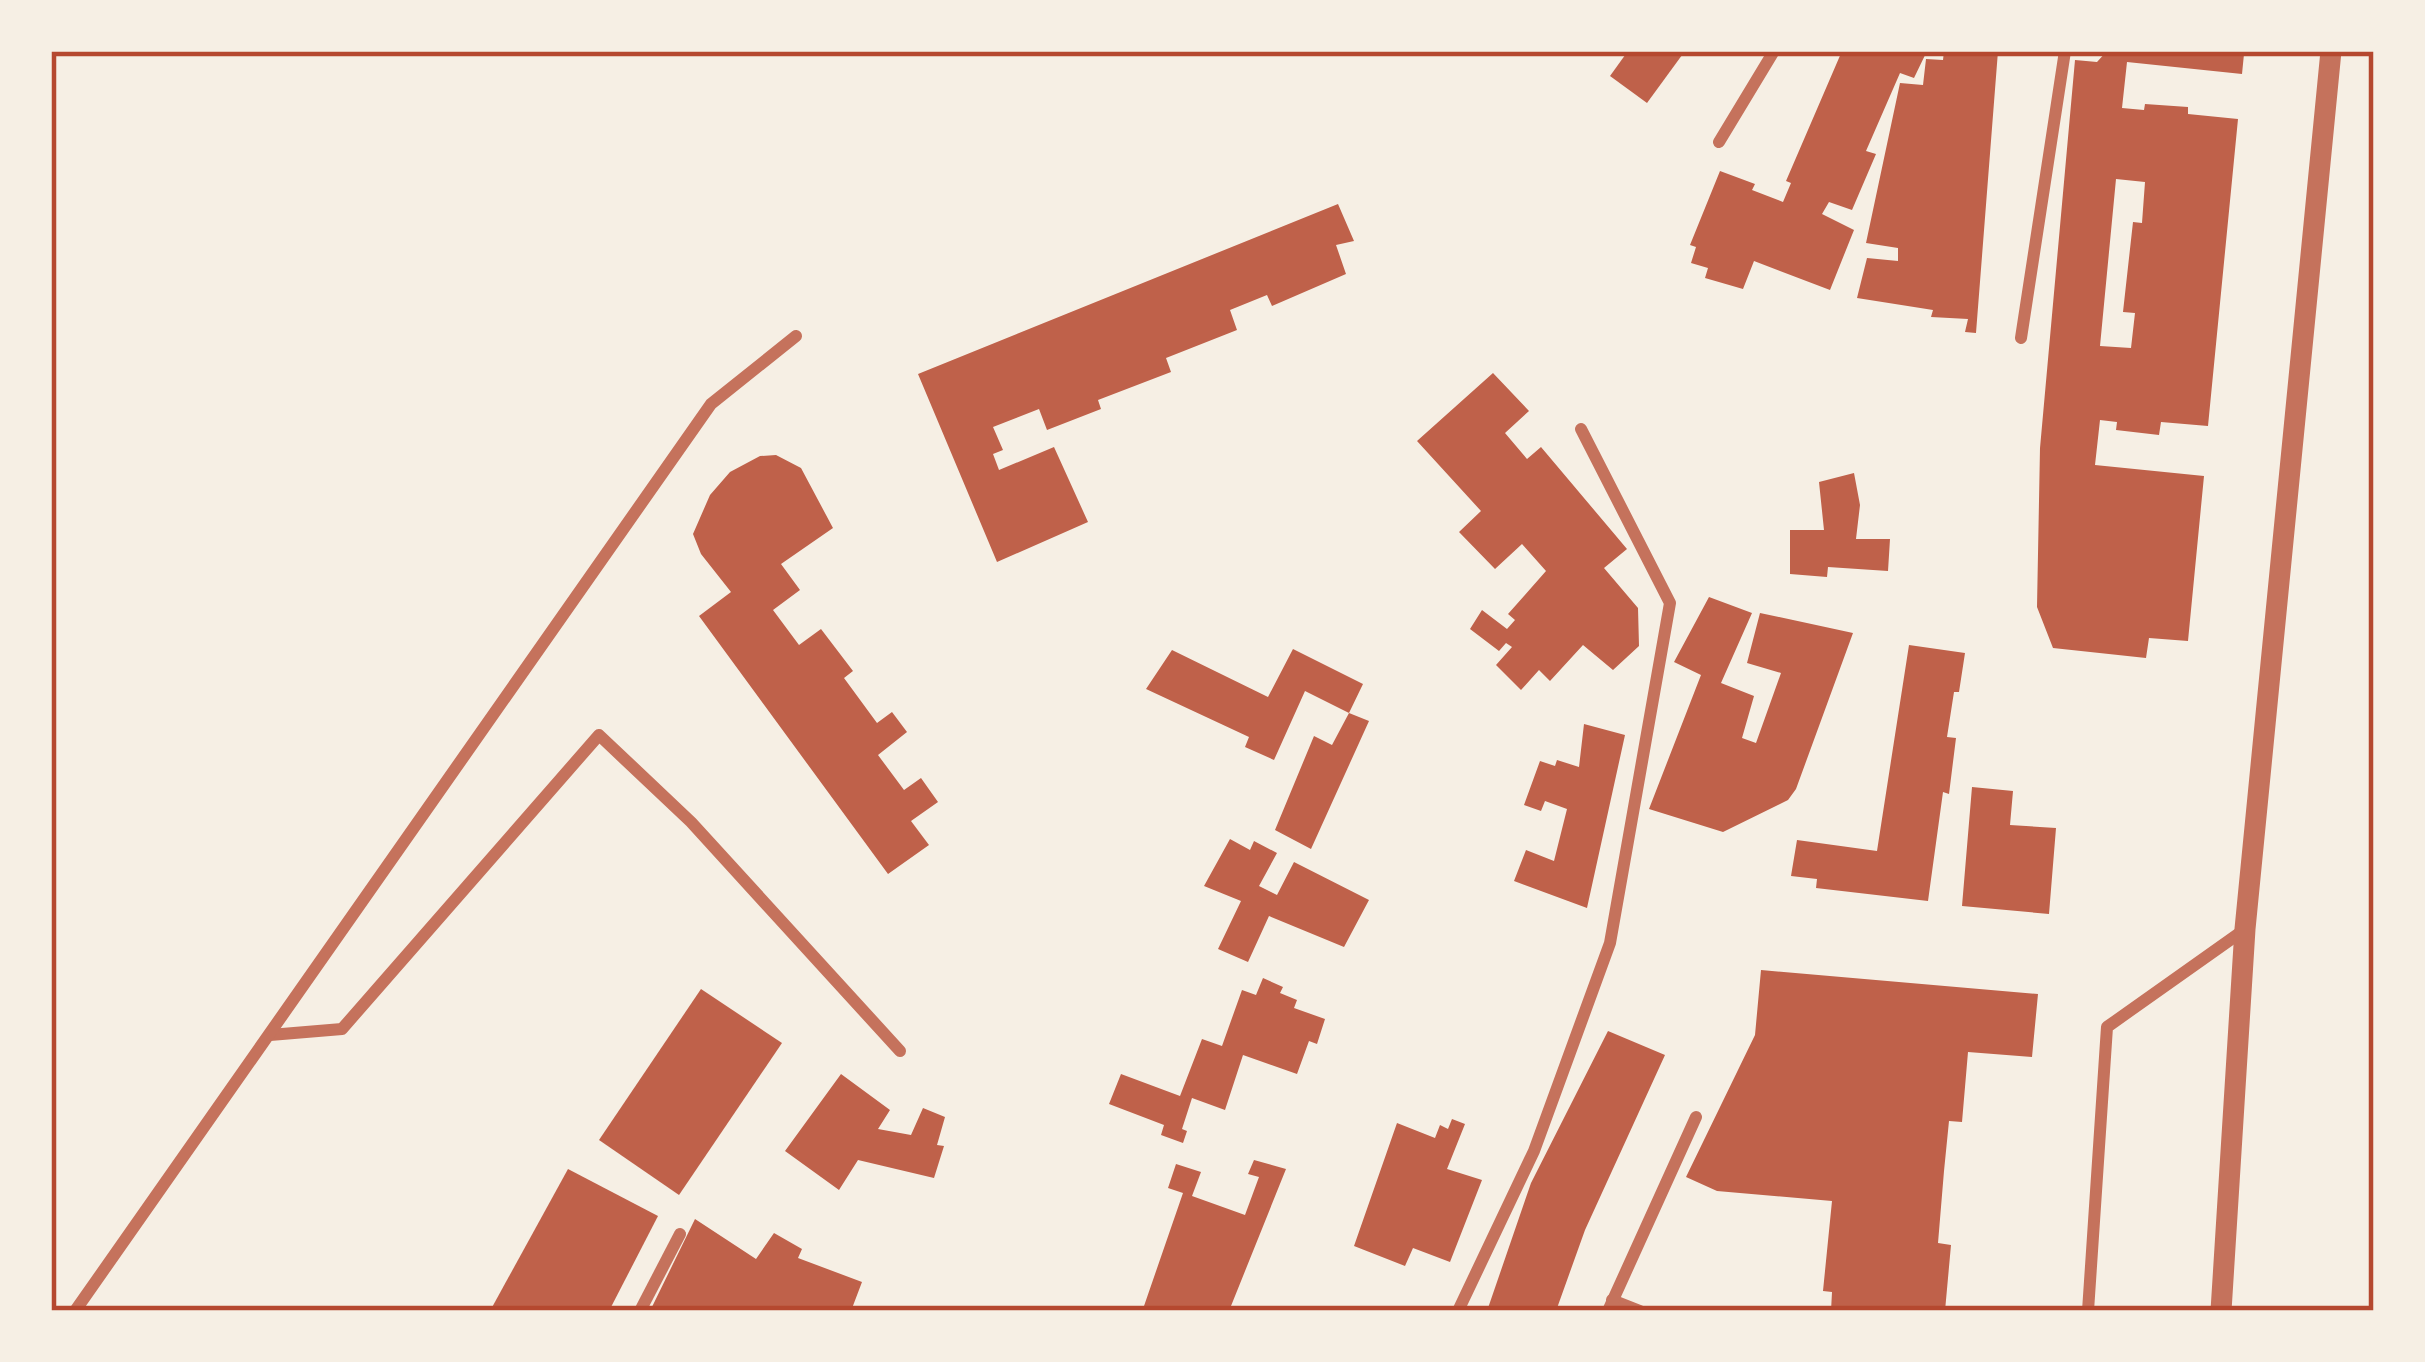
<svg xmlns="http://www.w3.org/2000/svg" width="2425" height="1362" viewBox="0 0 2425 1362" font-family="Jost,sans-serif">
<rect width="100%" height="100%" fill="#f6efe4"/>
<g fill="#bf614a" fill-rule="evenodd">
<polygon points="1628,51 1685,51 1647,103 1610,76"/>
<polygon points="1842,51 1927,51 1914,78 1900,73 1866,151 1876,154 1852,210 1829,202 1822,214 1854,230 1830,290 1754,261 1743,289 1705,278 1708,268 1691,263 1696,247 1690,245 1720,171 1755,184 1752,190 1783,202 1791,183 1786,181"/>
<polygon points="1944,51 1998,51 1976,333 1965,332 1968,319 1931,317 1933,310 1857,298 1867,258 1898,261 1898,248 1866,243 1900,83 1923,85 1926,59 1943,60"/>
<path d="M 2107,51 L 2244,54 L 2242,74 L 2127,62 L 2122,108 L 2144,110 L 2145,104 L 2188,107 L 2188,114 L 2238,119 L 2208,426 L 2161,422 L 2159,435 L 2116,430 L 2117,422 L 2100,420 L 2095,465 L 2204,476 L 2188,641 L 2149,638 L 2146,658 L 2053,648 L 2037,607 L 2040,448 L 2075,60 L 2097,62 ZM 2116,179 L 2145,182 L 2142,223 L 2133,222 L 2123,312 L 2135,313 L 2131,348 L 2100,346 Z"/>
<polygon points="1338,204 1354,241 1336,245 1346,274 1272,306 1267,295 1230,310 1237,330 1166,358 1171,372 1098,400 1101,409 1047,430 1039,409 993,427 1003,450 993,454 999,470 1054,447 1088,522 997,562 918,374"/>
<polygon points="1493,373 1529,411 1505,433 1527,459 1541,447 1627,549 1604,568 1638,608 1639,646 1613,670 1583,645 1550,681 1539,670 1521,690 1496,665 1512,647 1506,643 1499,651 1470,629 1482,610 1507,629 1515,620 1508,614 1546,571 1522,544 1495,569 1459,532 1481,511 1417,441"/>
<polygon points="776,455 801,468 833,528 781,564 800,590 773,610 799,645 821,629 853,671 844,678 877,723 892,712 907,732 878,755 904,790 921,778 938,802 911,821 929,845 888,874 699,616 731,592 701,554 693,534 710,495 730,472 760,456"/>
<polygon points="1854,473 1860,505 1856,539 1890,539 1888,571 1828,567 1827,577 1790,574 1790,530 1824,530 1819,482"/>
<polygon points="1709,597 1752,613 1721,683 1754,696 1742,738 1756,743 1781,673 1747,663 1760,613 1853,633 1796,789 1788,800 1723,832 1649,809 1701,675 1674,662"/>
<polygon points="1909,645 1965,653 1959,692 1954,692 1947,737 1956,738 1949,794 1943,792 1928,901 1816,888 1817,879 1791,876 1797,840 1877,851"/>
<polygon points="1293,649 1363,684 1349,713 1305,691 1274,760 1245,747 1249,737 1146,689 1172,650 1268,697"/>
<polygon points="1349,713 1369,721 1311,849 1275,830 1314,736 1332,745"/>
<polygon points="1584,724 1625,735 1587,908 1514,881 1526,850 1554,861 1567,809 1545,801 1541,811 1524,805 1540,761 1555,766 1557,760 1579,767"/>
<polygon points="1972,787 2013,791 2010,825 2056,828 2049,914 1962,906"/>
<polygon points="1230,839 1250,850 1254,841 1277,853 1259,886 1277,895 1294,862 1369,900 1344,947 1269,916 1248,962 1218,949 1241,901 1204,886"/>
<polygon points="1761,970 2038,994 2032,1057 1968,1052 1962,1122 1949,1121 1944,1171 1938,1243 1951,1245 1945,1311 1831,1311 1832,1292 1823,1291 1832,1201 1717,1191 1686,1177 1755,1035"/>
<polygon points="1263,978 1283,987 1280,993 1297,1000 1294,1008 1325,1019 1317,1044 1309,1041 1297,1074 1243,1055 1225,1110 1192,1098 1182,1129 1187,1131 1183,1143 1161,1135 1164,1125 1109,1104 1121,1074 1180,1096 1202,1039 1222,1046 1242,990 1256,995"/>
<polygon points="701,989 782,1043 679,1195 599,1140"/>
<polygon points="1608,1031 1665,1055 1585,1230 1556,1311 1487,1311 1531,1183"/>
<polygon points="841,1074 890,1110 878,1129 911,1135 923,1108 945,1117 937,1145 944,1146 934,1178 858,1160 839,1190 785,1151"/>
<polygon points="1452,1119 1465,1124 1447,1169 1482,1180 1450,1262 1413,1248 1405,1266 1354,1246 1397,1123 1435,1138 1440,1125 1448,1129"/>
<polygon points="1254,1160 1286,1169 1229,1311 1160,1311 1144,1306 1183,1193 1168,1188 1176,1164 1201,1172 1192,1196 1245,1215 1259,1177 1248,1174"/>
<polygon points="568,1169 658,1216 609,1311 490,1311"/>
<polygon points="695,1219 756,1259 774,1233 802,1249 798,1258 862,1282 851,1311 650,1311"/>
</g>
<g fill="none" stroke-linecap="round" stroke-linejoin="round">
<g stroke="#c5725c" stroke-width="12">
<polyline points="1719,142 1774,51"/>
<polyline points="2021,338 2065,51"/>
<polyline points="270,1035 342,1029 599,735 691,822 900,1051"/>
<polyline points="1612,1300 1640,1311"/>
<polyline points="75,1311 711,404 796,336"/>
<polyline points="640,1311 680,1234"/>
<polyline points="1458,1311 1534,1151 1610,943 1670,603 1581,429"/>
<polyline points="1608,1311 1696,1117"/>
<polyline points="2088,1311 2107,1027 2244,930"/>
</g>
<polyline stroke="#c5725c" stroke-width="21" points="2221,1311 2245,929 2331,51"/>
</g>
<rect width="2425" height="1362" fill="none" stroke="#f6efe4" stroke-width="108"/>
<rect x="54" y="54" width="2317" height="1254" fill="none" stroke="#b5482f" stroke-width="4.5"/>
</svg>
